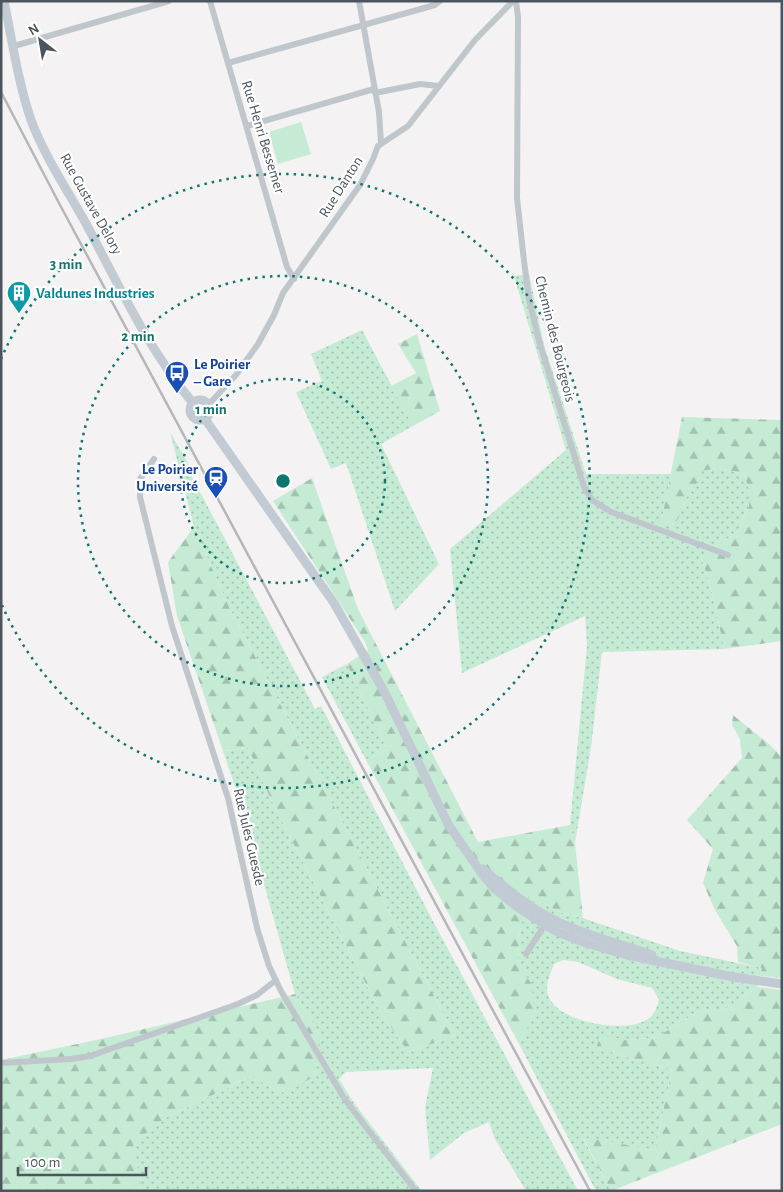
<svg xmlns="http://www.w3.org/2000/svg" width="783" height="1192" viewBox="0 0 783 1192" font-family="'Alegreya Sans',sans-serif">
<defs>
<pattern id="grass-dots" width="8" height="8" patternUnits="userSpaceOnUse" patternTransform="scale(1.25)"><rect width="8" height="8" fill="#c6ebd5"/><path d="M2 2h.1M6 6h.1" fill="none" stroke="#a3c1b0" stroke-width="1.8" stroke-linecap="round"/></pattern>
<pattern id="forest-firs" width="22" height="20" patternUnits="userSpaceOnUse" patternTransform="scale(1.25)"><rect width="22" height="20" fill="#c6ebd5"/><path d="M5 1l3.5 6h-7zM16 11l3.5 6h-7z" fill="#a3c1b0"/></pattern>
</defs>
<rect width="100%" height="100%" fill="#f4f2f2"/>
<g fill="url(#grass-dots)" fill-rule="evenodd">
<polygon points="529,274 544,345 586,474 671,474 661,523 702,471 718,468 744,474 749,489 749,506 737,532 701,557 713,595 724,649 602,652 591,747 575,843 570,825 587,646 585,616 462,673 450,549 566,450 514,276"/>
<polygon points="362,330 413,426 381,444 439,564 395,611 346,463 331,469 296,392 322,381 311,354"/>
<polygon points="170,432 193,472 191,475 315,709 321,706 434,923 578,1191 526,1191 495,1139 489,1122 464,1133 430,1160 425,1107 433,1068 346,1072 339,1079 354,1103 422,1191 142,1191 132,1144 165,1118 252,1076 280,1093 315,1076 321,1036 295,994 243,810 223,751 248,748 274,806 381,1013 408,1052 455,1036 230,609 194,527"/>
<polygon points="347,664 387,749 366,760 322,677"/>
<path d="M 528,895 L 560,912 L 583,918 L 680,951 L 762,968 L 757,987 L 724,1010 L 697,1012 L 657,1037 L 629,1040 L 600,1037 L 597,1049 L 672,1069 L 655,1150 L 583,1138 L 611,1191 L 596,1191 L 519,1044 L 534,1015 L 518,963 L 519,936 ZM 563,960 L 578,962 L 617,979 L 652,988 L 659,999 C 657,1007 655,1014 648,1019 C 626,1034 561,1023 549,998 C 544,986 550,975 554,964 Z"/>
</g>
<g fill="url(#forest-firs)">
<polygon points="417,334 440,411 413,426 391,386 416,373 398,344"/>
<polygon points="682,417 782,420 782,641 724,649 713,595 701,556 737,532 749,506 749,489 744,474 718,468 702,471 701,482 692,485 674,528 661,523"/>
<polygon points="312,478 358,609 478,842 570,825 575,843 583,918 560,912 528,896 519,936 518,963 532,985 534,1015 519,1044 366,760 387,749 347,664 368,650 365,642 341,605 273,501"/>
<polygon points="194,527 230,609 455,1036 408,1052 381,1013 274,806 248,748 223,751 177,616 168,562"/>
<polygon points="733,715 769,744 782,757 782,978 760,976 762,968 738,962 737,946 715,910 703,883 713,849 687,820 742,758 740,739 732,725"/>
<polygon points="757,987 782,990 782,1124 611,1191 583,1137 655,1150 672,1069 596,1049 600,1036 629,1040 657,1037 697,1012 724,1010"/>
<polygon points="295,994 321,1036 315,1076 298,1086 280,1093 252,1076 165,1118 133,1144 142,1191 1,1191 1,1060 101,1039"/>
</g>
<polygon fill="#c6ebd5" points="301,122 311,154 278,164 269,132"/>
<g fill="none" stroke-linecap="round" stroke-linejoin="round">
<g stroke="#bfc6cc" stroke-width="6">
<polyline points="210,1 287,267 294,279"/>
<polyline points="359,1 379,112 381,143"/>
<polyline points="516,1 518,17 517,198 524,261 529,299 539,341 584,487 592,500 611,512 728,555"/>
<polyline points="14,46 169,1"/>
<polyline points="228,63 435,5 440,1"/>
<polyline points="375,93 420,84 439,86"/>
<polyline points="247,126 374,89"/>
<polyline points="209,404 236,375 258,344 274,315 283,293 360,185 373,159 378,146 408,126 475,40 513,1"/>
<polyline points="154,459 140,479 140,497 172,626 228,798 257,928 269,966 281,991 344,1098 365,1126 416,1191"/>
<polyline points="526,954 546,923"/>
<polyline points="1,1063 71,1059 90,1056 238,1004 257,995 276,980"/>
</g>
<g stroke="#c2cad3" stroke-width="9">
<path d="M 4,1 C 12,40 18,82 31,120 C 44,155 66,188 84,220 C 118,283 147,348 193,403"/>
<circle cx="200" cy="410" r="10"/>
<polyline points="205,419 334,603 385,693 448,824 482,874 494,888 516,906 545,925 560,933 586,943 627,955 733,977 782,984"/>
<path d="M 483,869 C 506,889 531,909 558,922 C 588,936 621,944 652,955"/>
</g>
<polyline stroke="#b5b7bb" stroke-width="2.5" points="1,92 60,205 590,1191"/>
</g>
<g fill="none" stroke="#0f766e" stroke-width="2.5" stroke-dasharray="2.5 5">
<circle cx="283" cy="481" r="102"/>
<circle cx="283" cy="481" r="205"/>
<path d="M1 359A307 307 0 1 1 1 603"/>
</g>
<defs>
<symbol id="building-pin" viewBox="-11 -11 22 30"><path d="M0 17L-7.5 6A9.5 9.5 0 1 1 7.5 6Z" fill="#0f9aa8" stroke="#fff"/><path d="M-4-6H4V6H1V3H-1V6H-4ZM-2.5-4.3h1.7v1.8h-1.7ZM.8-4.3h1.7v1.8H.8ZM-2.5-1h1.7V.8h-1.7ZM.8-1h1.7V.8H.8Z" fill="#fff"/></symbol>
<symbol id="bus-pin" viewBox="-11 -11 22 30"><path d="M0 17L-7.5 6A9.5 9.5 0 1 1 7.5 6Z" fill="#1a4fb4" stroke="#fff"/><path d="M-5-6H5V4H4V6H2V4H-2V6H-4V4H-5ZM-3.5-4V0h7V-4ZM-3.5 1.2v1.5H-2V1.2ZM2 1.2v1.5H3.5V1.2Z" fill="#fff"/></symbol>
<symbol id="station-pin" viewBox="-11 -11 22 30"><path d="M0 17L-7.5 6A9.5 9.5 0 1 1 7.5 6Z" fill="#1a4fb4" stroke="#fff"/><path d="M-3-6H3Q5-6 5-4V2Q5 4 3 4L4.5 6H3L1.5 4h-3L-3 6H-4.5L-3 4Q-5 4-5 2V-4Q-5-6-3-6ZM-3.5-4v3h7v-3ZM-3.5 1v1.5H-2V1ZM2 1v1.5H3.5V1Z" fill="#fff"/></symbol>
</defs>
<g fill-rule="evenodd">
<use href="#building-pin" x="5" y="279" width="28" height="38"/>
<use href="#bus-pin" x="163" y="359" width="28" height="38"/>
<use href="#station-pin" x="202" y="464" width="28" height="38"/>
</g>
<g text-anchor="middle" dominant-baseline="central" stroke-width="4.5" stroke-linejoin="round" paint-order="stroke">
<g font-size="15" fill="#4c555d" stroke="#fff">
<text transform="translate(263 137) rotate(73)">Rue Henri Bessemer</text>
<text transform="translate(341 187) rotate(-58)">Rue Danton</text>
<text transform="translate(91 204) rotate(61)">Rue Gustave Delory</text>
<text transform="translate(555 339) rotate(76)">Chemin des Bourgeois</text>
<text transform="translate(249 837) rotate(77)">Rue Jules Guesde</text>
</g>
<g font-size="15" font-weight="bold" fill="#0d838f" stroke="#fff" text-anchor="start">
<text x="36" y="293">Valdunes Industries</text>
</g>
<g font-size="15" font-weight="bold" fill="#164399" stroke="#fff" text-anchor="start">
<text x="194" y="364">Le Poirier<tspan x="194" dy="17">– Gare</tspan></text>
<text x="198" y="469" text-anchor="end">Le Poirier<tspan x="198" dy="17">Université</tspan></text>
</g>
</g>
<circle cx="283" cy="481" r="8" fill="#0f766e" stroke="#fff" stroke-width="2.5"/>
<g font-size="15" text-anchor="middle" font-weight="bold" fill="#0f766e" stroke="#fff" stroke-width="4.5" stroke-linejoin="round" paint-order="stroke">
<text x="66" y="269">3 min</text>
<text x="138" y="341">2 min</text>
<text x="211" y="414">1 min</text>
</g>
<rect width="783" height="1192" fill="none" stroke="#4c555d" stroke-width="5"/>
<g transform="translate(40 40) rotate(329)" stroke="#ffffff" stroke-width="4" paint-order="stroke">
<path d="M0-4L9 19L0 12L-9 19Z" fill="#4c555d"/>
<text y="-8" font-size="14" font-weight="bold" text-anchor="middle" fill="#4c555d">N</text>
</g>
<path d="M18 1167v8h128v-8" fill="none" stroke="#4c555d" stroke-width="2.5"/>
<text x="25" y="1167" font-size="15" fill="#4c555d" stroke="#ffffff" stroke-width="4" paint-order="stroke">100 m</text>
</svg>
